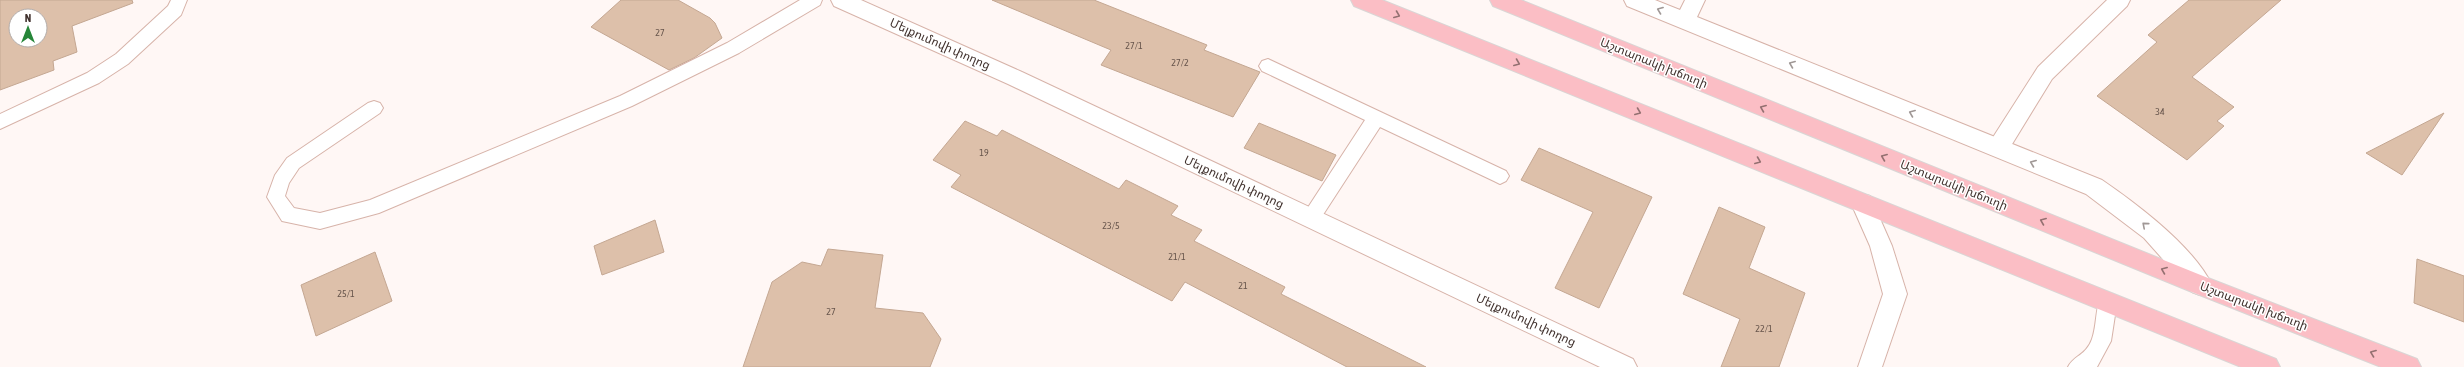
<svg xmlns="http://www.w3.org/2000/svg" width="2464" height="367" viewBox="0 0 2464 367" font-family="'Asap Condensed','Noto Sans Armenian',sans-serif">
<rect width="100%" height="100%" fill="#fff7f5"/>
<g fill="#ddc0aa" stroke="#c4a792" fill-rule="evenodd">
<path d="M 0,0 L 132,0 L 133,3 L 72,26 L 77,52 L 53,61 L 54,70 L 0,90 ZM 16,16 L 40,16 L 40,40 L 16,40 Z"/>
<polygon points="621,0 678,0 710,18 715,23 722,38 694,58 669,70 591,27"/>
<polygon points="992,0 1094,0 1207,45 1204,50 1260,72 1233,117 1101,65 1111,50"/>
<polygon points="2189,0 2281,0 2192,77 2234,107 2217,121 2224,126 2187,160 2097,96 2157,42 2148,35"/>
<polygon points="2444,113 2402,175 2366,153"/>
<polygon points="965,121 997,136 1002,130 1119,189 1126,180 1178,206 1171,215 1202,230 1194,241 1285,287 1281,294 1426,367 1347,367 1185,282 1172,301 951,187 961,175 933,160"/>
<polygon points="1259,123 1336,155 1322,181 1244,148"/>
<polygon points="1539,148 1652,197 1599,308 1555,288 1593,212 1521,180"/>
<polygon points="1719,207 1765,227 1749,268 1805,293 1779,367 1721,367 1740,319 1683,294"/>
<polygon points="655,220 664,252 602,275 594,246"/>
<polygon points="828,249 883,255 875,308 923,313 941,339 930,367 743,367 772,282 802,262 821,266"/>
<polygon points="375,252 392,301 316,336 301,285"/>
<polygon points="2417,259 2464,276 2464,322 2414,303"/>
</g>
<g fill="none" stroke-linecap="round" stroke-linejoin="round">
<defs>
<g id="lane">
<polygon points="171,0 187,0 181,15 128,64 99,83 0,129 0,114 87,73 116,54 168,6"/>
<polygon points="800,0 822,0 820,5 739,53 632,106 379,213 320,229 282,221 267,197 275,175 287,158 368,103 374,101 380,103 383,108 380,113 299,168 289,183 285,196 294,208 320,213 370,200 620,96 727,43"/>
<polygon points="1268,59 1506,171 1509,176 1506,181 1500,184 1494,181 1380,127 1317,224 1311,226 1305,224 1302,218 1305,212 1365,120 1262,71 1259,66 1262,61"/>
<path d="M 2108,294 L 2115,296 L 2117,302 L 2111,341 L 2097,367 L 2068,367 C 2074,355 2086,356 2092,339 C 2097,325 2095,310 2101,296 Z"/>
</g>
<polygon id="street" points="2107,0 2130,0 2127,6 2052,79 2006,154 1998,157 1990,154 1987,148 1990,142 2038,67"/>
<g id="secondary">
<polygon points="831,0 861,0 1022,72 1633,359 1637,367 1600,367 1008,84 834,6"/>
<path d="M 1624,0 L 1655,0 L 1680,10 L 1685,0 L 1705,0 L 1697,17 L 2102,180 C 2137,204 2193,246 2212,285 L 2208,292 L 2200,295 L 2192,292 L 2144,238 L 2086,194 L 1627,6 Z"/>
<polygon points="1862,194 1870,196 1892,246 1907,294 1882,367 1858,367 1883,294 1870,246 1851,203 1854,196"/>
</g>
<g id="primary">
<polygon points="1351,0 1382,0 2276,359 2280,367 2241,367 1354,6"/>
<polygon points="1490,0 1521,0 2208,278 2417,359 2421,367 2381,367 2192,292 1493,6"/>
</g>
</defs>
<use href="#lane" stroke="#d7b3a9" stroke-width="2"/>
<use href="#street" stroke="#d7b3a9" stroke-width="2"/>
<use href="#secondary" stroke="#d7b3a9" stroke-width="2"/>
<use href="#primary" stroke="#d9d6d5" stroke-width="2"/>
<use href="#lane" fill="#fff" fill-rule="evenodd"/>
<use href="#street" fill="#fff" fill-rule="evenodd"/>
<use href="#secondary" fill="#fff" fill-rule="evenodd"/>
<use href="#primary" fill="#fbbec5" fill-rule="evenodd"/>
</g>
<defs><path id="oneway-chevron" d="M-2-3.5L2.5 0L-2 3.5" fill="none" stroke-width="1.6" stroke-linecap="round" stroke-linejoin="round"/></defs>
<g stroke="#a09896">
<use href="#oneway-chevron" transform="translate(1660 10) rotate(-159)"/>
<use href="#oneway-chevron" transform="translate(1792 64) rotate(-158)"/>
<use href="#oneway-chevron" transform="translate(1912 113) rotate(-158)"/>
<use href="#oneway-chevron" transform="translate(2033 163) rotate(-158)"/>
<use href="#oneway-chevron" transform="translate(2145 225) rotate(-139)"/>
</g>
<g stroke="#947071">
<use href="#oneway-chevron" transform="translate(1397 15) rotate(22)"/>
<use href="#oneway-chevron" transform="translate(1517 63) rotate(22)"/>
<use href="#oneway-chevron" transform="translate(1763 108) rotate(-158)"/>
<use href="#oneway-chevron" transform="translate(1638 112) rotate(22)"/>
<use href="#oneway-chevron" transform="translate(1884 157) rotate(-158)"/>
<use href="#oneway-chevron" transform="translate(1758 161) rotate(22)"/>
<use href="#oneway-chevron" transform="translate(2043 221) rotate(-158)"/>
<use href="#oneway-chevron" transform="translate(2164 270) rotate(-158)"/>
<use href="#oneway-chevron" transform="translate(2373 353) rotate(-159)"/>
</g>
<g text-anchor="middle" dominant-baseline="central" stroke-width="3" stroke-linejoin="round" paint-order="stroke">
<g font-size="10" fill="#67554c">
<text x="660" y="32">27</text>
<text x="1134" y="45">27/1</text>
<text x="1180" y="62">27/2</text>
<text x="2160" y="111">34</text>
<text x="984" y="152">19</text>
<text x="1111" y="225">23/5</text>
<text x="1177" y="256">21/1</text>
<text x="1243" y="285">21</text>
<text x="346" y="293">25/1</text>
<text x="831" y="311">27</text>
<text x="1764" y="328">22/1</text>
</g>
<g font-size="12" fill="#40312d" stroke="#fff">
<text transform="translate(940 44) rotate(24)">Մելքումովի փողոց</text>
<text transform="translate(1654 63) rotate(22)">Աշտարակի խճուղի</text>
<text transform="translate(1234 182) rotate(25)">Մելքումովի փողոց</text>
<text transform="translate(1954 185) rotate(22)">Աշտարակի խճուղի</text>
<text transform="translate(2254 306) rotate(21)">Աշտարակի խճուղի</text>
<text transform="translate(1526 320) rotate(25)">Մելքումովի փողոց</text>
</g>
</g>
<g transform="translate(28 28)"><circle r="19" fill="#ffffff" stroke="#b3adab"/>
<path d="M0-3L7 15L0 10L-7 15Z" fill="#268639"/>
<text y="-6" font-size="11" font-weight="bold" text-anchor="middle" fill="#40312d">N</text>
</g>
</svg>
